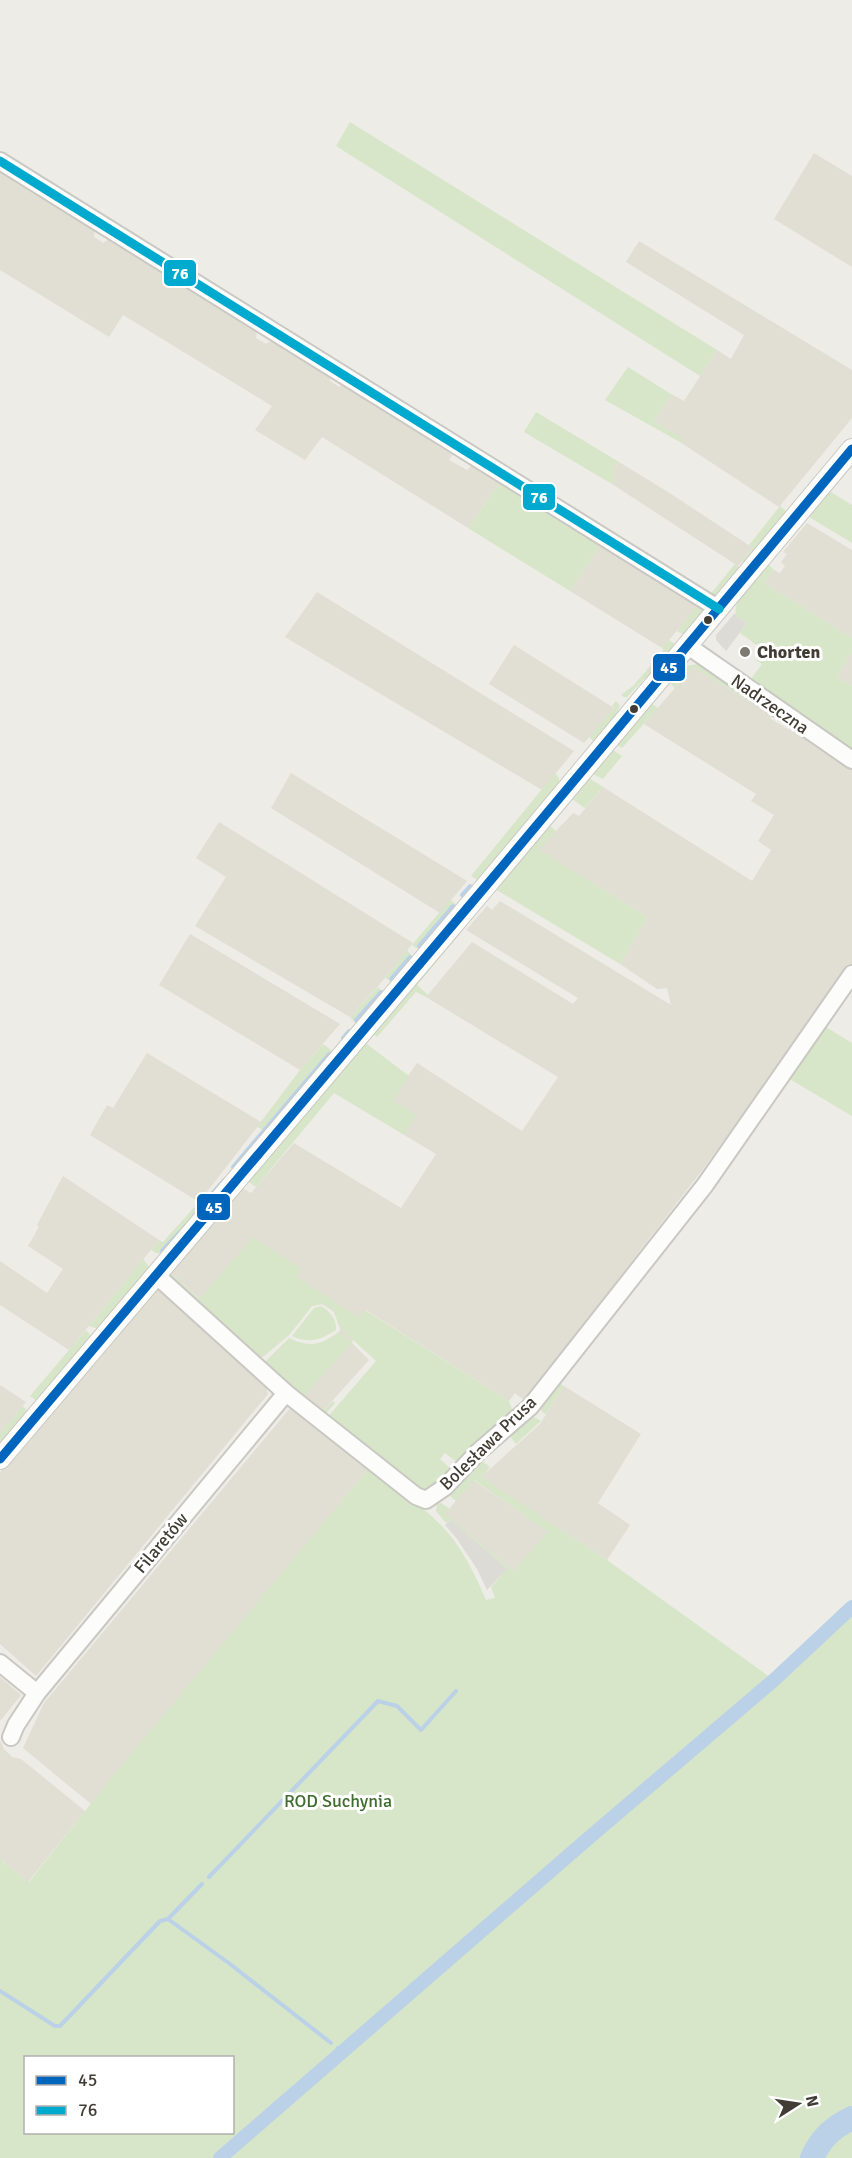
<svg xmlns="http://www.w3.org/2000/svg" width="852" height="2158" font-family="Signika,sans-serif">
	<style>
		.residential { fill: #e1ded4 }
		.green { fill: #d7e6c8; fill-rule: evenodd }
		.parking { fill: #dcdbd6 }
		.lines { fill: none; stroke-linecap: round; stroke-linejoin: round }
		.stream { stroke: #bad1e7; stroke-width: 4 }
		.canal { stroke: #bad1e7; stroke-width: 14 }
		.river { stroke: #bad1e7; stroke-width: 24 }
		.minor-casing { stroke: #c9c8c2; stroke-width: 20 }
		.tertiary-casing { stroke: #c9c8c2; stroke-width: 22 }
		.minor { stroke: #fcfcfb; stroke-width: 16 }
		.tertiary { stroke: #fcfcfb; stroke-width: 20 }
		.bus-1-casing { stroke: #fff; stroke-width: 14 }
		.bus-2-casing { stroke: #fff; stroke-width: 14 }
		.bus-1 { stroke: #0065bd; stroke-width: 9 }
		.bus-2 { stroke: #00a9ce; stroke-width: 9 }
		.bus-dot { fill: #413d34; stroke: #fff; stroke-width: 2 }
		.poi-dot { fill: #7d7a72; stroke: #fff; stroke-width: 2 }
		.labels { text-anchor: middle; stroke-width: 6; stroke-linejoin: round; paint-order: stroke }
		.poi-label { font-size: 18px; font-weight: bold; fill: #413d34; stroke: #fff; text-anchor: start }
		.street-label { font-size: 18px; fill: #413d34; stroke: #fff }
		.park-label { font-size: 18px; fill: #3f6d2d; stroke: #fff }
		.line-badge { stroke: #fff; stroke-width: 2 }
		.badge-label { font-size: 16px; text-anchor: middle; font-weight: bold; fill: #fff }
	</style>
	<rect width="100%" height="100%" fill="#edece6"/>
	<g class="residential">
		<path d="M 814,153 L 852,176 L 852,267 L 774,219 Z"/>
		<path d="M 0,172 L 95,230 L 94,237 L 99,240 L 103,243 L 109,239 L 257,330 L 256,338 L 266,344 L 272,340 L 330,376 L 330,381 L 335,384 L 339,387 L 344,384 L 354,390 L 452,455 L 449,460 L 467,470 L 473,464 L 501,481 L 468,528 L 322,437 L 305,460 L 255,430 L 272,406 L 123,315 L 109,337 L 0,270 Z"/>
		<path d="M 639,241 L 852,370 L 852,418 L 779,507 L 680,442 L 682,439 L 654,421 L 671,394 L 684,401 L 717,350 L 731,359 L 744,335 L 626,262 Z"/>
		<path d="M 619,462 L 668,492 L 753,548 L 738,566 L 612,484 L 617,476 L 612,473 Z"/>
		<path d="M 807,523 L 852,550 L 852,638 L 764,583 L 774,570 L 780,573 L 785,566 L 781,562 L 787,554 L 783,552 Z"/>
		<path d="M 601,544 L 700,604 L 662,648 L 570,591 Z"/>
		<path d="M 317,592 L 574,751 L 542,790 L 285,637 Z"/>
		<path d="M 514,645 L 614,708 L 584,743 L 489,684 Z"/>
		<path d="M 852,652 L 852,686 L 837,677 Z"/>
		<path d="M 693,667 L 770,714 L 771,719 L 852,767 L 852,964 L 703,1169 L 622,1274 L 527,1403 L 515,1393 L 509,1401 L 366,1310 L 360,1318 L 352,1343 L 369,1360 L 323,1411 L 305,1395 L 289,1338 L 301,1344 L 314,1345 L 327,1340 L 339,1332 L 340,1328 L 334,1312 L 322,1304 L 312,1306 L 289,1335 L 263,1357 L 170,1272 L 242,1188 L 251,1193 L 294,1143 L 401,1208 L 436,1154 L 326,1088 L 364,1042 L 408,1076 L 417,1063 L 522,1131 L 558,1077 L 426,997 L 472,942 L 573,1004 L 578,998 L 466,930 L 487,906 L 492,910 L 500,901 L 671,1005 L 667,988 L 657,989 L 620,964 L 648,917 L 538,850 L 573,813 L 579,816 L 603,787 L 752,881 L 771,850 L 758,841 L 774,815 L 751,801 L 756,794 L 644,724 Z"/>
		<path d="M 291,773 L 467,881 L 440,913 L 271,808 Z"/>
		<path d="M 219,822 L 413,943 L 379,985 L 350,1017 L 195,926 L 226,877 L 196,858 Z"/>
		<path d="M 190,934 L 340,1024 L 300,1070 L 159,985 Z"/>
		<path d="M 147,1053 L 261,1122 L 199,1202 L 90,1135 L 107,1105 L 113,1108 Z"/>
		<path d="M 63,1176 L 159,1240 L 69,1350 L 0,1305 L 0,1261 L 47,1293 L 63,1269 L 28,1246 L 39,1227 L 37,1225 Z"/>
		<path d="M 158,1287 L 265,1385 L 268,1394 L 36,1676 L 0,1644 L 0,1472 Z"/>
		<path d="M 0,1385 L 26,1402 L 0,1433 Z"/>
		<path d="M 564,1386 L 641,1434 L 598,1503 L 630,1525 L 607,1560 L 481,1477 L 540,1424 Z"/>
		<path d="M 291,1407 L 369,1468 L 91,1804 L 23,1748 L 44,1703 Z"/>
		<path d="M 473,1480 L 549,1532 L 513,1571 L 445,1514 Z"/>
		<path d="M 0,1677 L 21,1695 L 0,1721 Z"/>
		<path d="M 0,1740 L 4,1749 L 12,1757 L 21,1759 L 85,1811 L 28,1882 L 2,1860 L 0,1862 Z"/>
	</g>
	<g class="green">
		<path d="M 350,122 L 717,350 L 700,376 L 336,146 Z"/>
		<path d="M 628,367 L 671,394 L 654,421 L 683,439 L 680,442 L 605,400 Z"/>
		<path d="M 536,412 L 619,462 L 612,473 L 617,476 L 612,484 L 524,432 Z"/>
		<path d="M 501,481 L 601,544 L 570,591 L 468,528 Z"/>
		<path d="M 829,491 L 852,505 L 852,543 L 809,517 Z"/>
		<path d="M 780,506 L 787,512 L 787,515 L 746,564 L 742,561 L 753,548 L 749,545 Z"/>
		<path d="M 735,564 L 742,569 L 716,597 L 709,596 Z"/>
		<path d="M 769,565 L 774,570 L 764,583 L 852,638 L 852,652 L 837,677 L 852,686 L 852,756 L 745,680 L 747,676 L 751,679 L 762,664 L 756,660 L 763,650 L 740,633 L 747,623 L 737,617 C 729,601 758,577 769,565 Z"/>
		<path d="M 699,604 L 704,607 L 705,612 L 686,636 L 677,631 Z"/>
		<path d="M 669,640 L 678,646 L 648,678 L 645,678 L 627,697 L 624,697 L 621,695 L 633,686 L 664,650 L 662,648 Z"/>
		<path d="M 697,664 L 705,666 L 770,708 L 770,714 L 693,667 L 675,688 L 670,683 L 682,667 Z"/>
		<path d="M 616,701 L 620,706 L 607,731 L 595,742 L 589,737 L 614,708 L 612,706 Z"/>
		<path d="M 652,704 L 658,708 L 622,748 L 617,745 Z"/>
		<path d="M 613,750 L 622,756 L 603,779 L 593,774 Z"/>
		<path d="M 555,773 L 559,778 L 559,786 L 479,881 L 471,876 Z"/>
		<path d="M 589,778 L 603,787 L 585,808 L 572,799 Z"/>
		<path d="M 549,825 L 556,831 L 539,850 L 648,917 L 620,964 L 495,889 Z"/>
		<path d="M 450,900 L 457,905 L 420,950 L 412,945 Z"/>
		<path d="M 457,934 L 460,934 L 417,985 L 428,995 L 426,997 L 416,992 L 377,1037 L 373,1034 Z"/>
		<path d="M 407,950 L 413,957 L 393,982 L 385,978 Z"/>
		<path d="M 378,987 L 383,993 L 357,1025 L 350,1017 Z"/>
		<path d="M 824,1026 L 852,1043 L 852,1116 L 788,1078 Z"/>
		<path d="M 364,1042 L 409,1076 L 393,1100 L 416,1115 L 405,1135 L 334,1093 L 256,1187 L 247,1181 Z"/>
		<path d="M 323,1044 L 331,1050 L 332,1056 L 266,1131 L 257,1127 L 300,1070 Z"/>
		<path d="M 199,1202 L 203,1206 L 163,1254 L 156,1253 L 151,1250 L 159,1240 L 163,1242 Z"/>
		<path d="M 253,1237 L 301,1268 L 297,1277 L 360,1318 L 365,1310 L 509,1401 L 512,1409 L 510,1417 L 457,1462 L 445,1453 L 440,1459 L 450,1468 L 452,1473 L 423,1493 L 326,1419 L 376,1361 L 340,1328 L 334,1312 L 328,1307 L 322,1304 L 312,1306 L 289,1335 L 259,1359 L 170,1275 L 170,1272 L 199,1299 Z"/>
		<path d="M 143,1259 L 150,1268 L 99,1329 L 89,1326 Z"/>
		<path d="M 321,1306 C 330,1311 337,1320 336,1330 C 320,1340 310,1344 292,1336 L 314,1308 Z"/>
		<path d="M 86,1330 L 92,1337 L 37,1401 L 30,1396 Z"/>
		<path d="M 339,1332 L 352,1343 L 305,1395 L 323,1411 L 333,1401 L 335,1403 L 324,1416 L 264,1363 L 289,1338 C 309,1348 321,1345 339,1332 Z"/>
		<path d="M 557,1382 L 564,1386 L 546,1414 L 542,1412 L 540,1406 Z"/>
		<path d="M 22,1406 L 28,1411 L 0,1447 L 0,1433 Z"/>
		<path d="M 530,1415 L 541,1421 L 516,1444 L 509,1435 Z"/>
		<path d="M 481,1460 L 490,1467 L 482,1477 L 607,1560 L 774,1680 L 852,1607 L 852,2115 C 832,2126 818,2136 810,2158 L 226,2158 L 698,1745 L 696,1743 L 217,2158 L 0,2158 L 0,1859 L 29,1882 L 115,1773 L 369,1468 C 398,1489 430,1510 453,1539 C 467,1558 477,1579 486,1600 L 495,1598 L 491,1587 L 507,1569 L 451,1520 L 446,1523 L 436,1511 L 437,1504 L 441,1503 L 450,1509 L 446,1514 L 513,1571 L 548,1532 L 474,1480 L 456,1501 L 445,1492 ZM 26,2058 L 232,2058 L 232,2132 L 26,2132 Z"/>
		<path d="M 852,2122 L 852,2158 L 822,2158 C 824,2141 839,2131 852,2122 Z"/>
	</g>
	<g class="parking">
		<path d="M 735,613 L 737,617 L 747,623 L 726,651 L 716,640 L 716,635 Z"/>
		<path d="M 451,1520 L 507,1569 L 487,1590 L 477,1569 L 457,1539 L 445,1525 Z"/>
	</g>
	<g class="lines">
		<g class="stream">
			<path d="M 462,895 L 470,886"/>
			<path d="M 419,946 L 453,906"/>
			<path d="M 391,979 L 410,957"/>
			<path d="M 356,1020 L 381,992"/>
			<path d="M 343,1038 L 349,1031"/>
			<path d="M 233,1167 L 329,1054"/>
			<path d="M 209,1197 L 224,1180"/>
			<path d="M 162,1251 L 180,1232"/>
			<path d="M 209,1877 L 378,1701 L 397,1706 L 421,1730 L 456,1691"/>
			<path d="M 168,1919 L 202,1884"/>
			<path d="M 0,1991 L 55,2026 L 60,2026 L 160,1921 L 168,1919 L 230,1964 L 331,2043"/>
			<path d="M 338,2048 L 343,2052"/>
		</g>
		<path class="canal" d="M 220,2158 L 591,1836 L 774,1680 L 852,1607"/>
		<path class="river" d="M 812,2158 C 821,2138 833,2127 852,2118"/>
		<defs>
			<g id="minor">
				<path d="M 0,161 L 719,609"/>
				<path d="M 688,646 L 852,760"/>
				<path d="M 156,1275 L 286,1393 L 416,1496 L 426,1500 L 445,1487 L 478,1452 L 530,1407 L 705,1185 L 852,974"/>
				<path d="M 0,1663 L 37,1693"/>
				<path d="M 11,1737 L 16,1725 L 37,1693 L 286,1393"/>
			</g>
			<path id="tertiary" d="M 0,1459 L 485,887 L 852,449"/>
		</defs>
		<use href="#minor" class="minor-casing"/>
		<use href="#tertiary" class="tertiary-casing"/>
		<use href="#minor" class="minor"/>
		<use href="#tertiary" class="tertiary"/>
		<defs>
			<path id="bus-1" d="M 0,1459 L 485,887 L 852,449"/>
			<path id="bus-2" d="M 0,161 L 719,609"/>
		</defs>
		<use href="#bus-1" class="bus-1-casing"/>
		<use href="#bus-2" class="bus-2-casing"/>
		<use href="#bus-1" class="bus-1"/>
		<use href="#bus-2" class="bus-2"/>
	</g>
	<g class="bus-dot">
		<circle cx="708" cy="620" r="5"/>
		<circle cx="634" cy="709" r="5"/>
	</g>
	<circle class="poi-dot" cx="745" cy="652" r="6"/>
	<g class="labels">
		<g class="poi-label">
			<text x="757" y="658">Chorten</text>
		</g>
		<g class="street-label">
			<text transform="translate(770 704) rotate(35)" y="6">Nadrzeczna</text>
			<text transform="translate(488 1443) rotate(-44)" y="6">Bolesława Prusa</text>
			<text transform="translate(161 1543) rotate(-50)" y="6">Filaretów</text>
		</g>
		<g class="park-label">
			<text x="338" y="1807">ROD Suchynia</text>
		</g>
	</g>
	<g class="line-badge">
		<rect x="163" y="259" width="34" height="28" rx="6" fill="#00a9ce"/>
		<rect x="522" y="483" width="34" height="28" rx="6" fill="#00a9ce"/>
		<rect x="652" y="653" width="34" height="29" rx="6" fill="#0065bd"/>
		<rect x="196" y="1193" width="35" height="28" rx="6" fill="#0065bd"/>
	</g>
	<g class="badge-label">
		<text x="180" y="279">76</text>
		<text x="539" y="503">76</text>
		<text x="669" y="673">45</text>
		<text x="214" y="1213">45</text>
	</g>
	<rect x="24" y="2056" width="210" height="78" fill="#ffffff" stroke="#b3b1ae" stroke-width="1.5"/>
	<rect x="36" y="2076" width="30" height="9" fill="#0065bd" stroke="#b3b1ae" stroke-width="1.5"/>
	<text x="78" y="2086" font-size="18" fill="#413d34">45</text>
	<rect x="36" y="2106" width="30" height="9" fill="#00a9ce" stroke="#b3b1ae" stroke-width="1.5"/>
	<text x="78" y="2116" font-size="18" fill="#413d34">76</text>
	<g transform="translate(798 2104) rotate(78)" stroke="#ffffff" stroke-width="4.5" paint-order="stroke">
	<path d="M0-4.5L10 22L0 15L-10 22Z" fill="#413d34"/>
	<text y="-9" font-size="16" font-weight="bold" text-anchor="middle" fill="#413d34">N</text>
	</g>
</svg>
